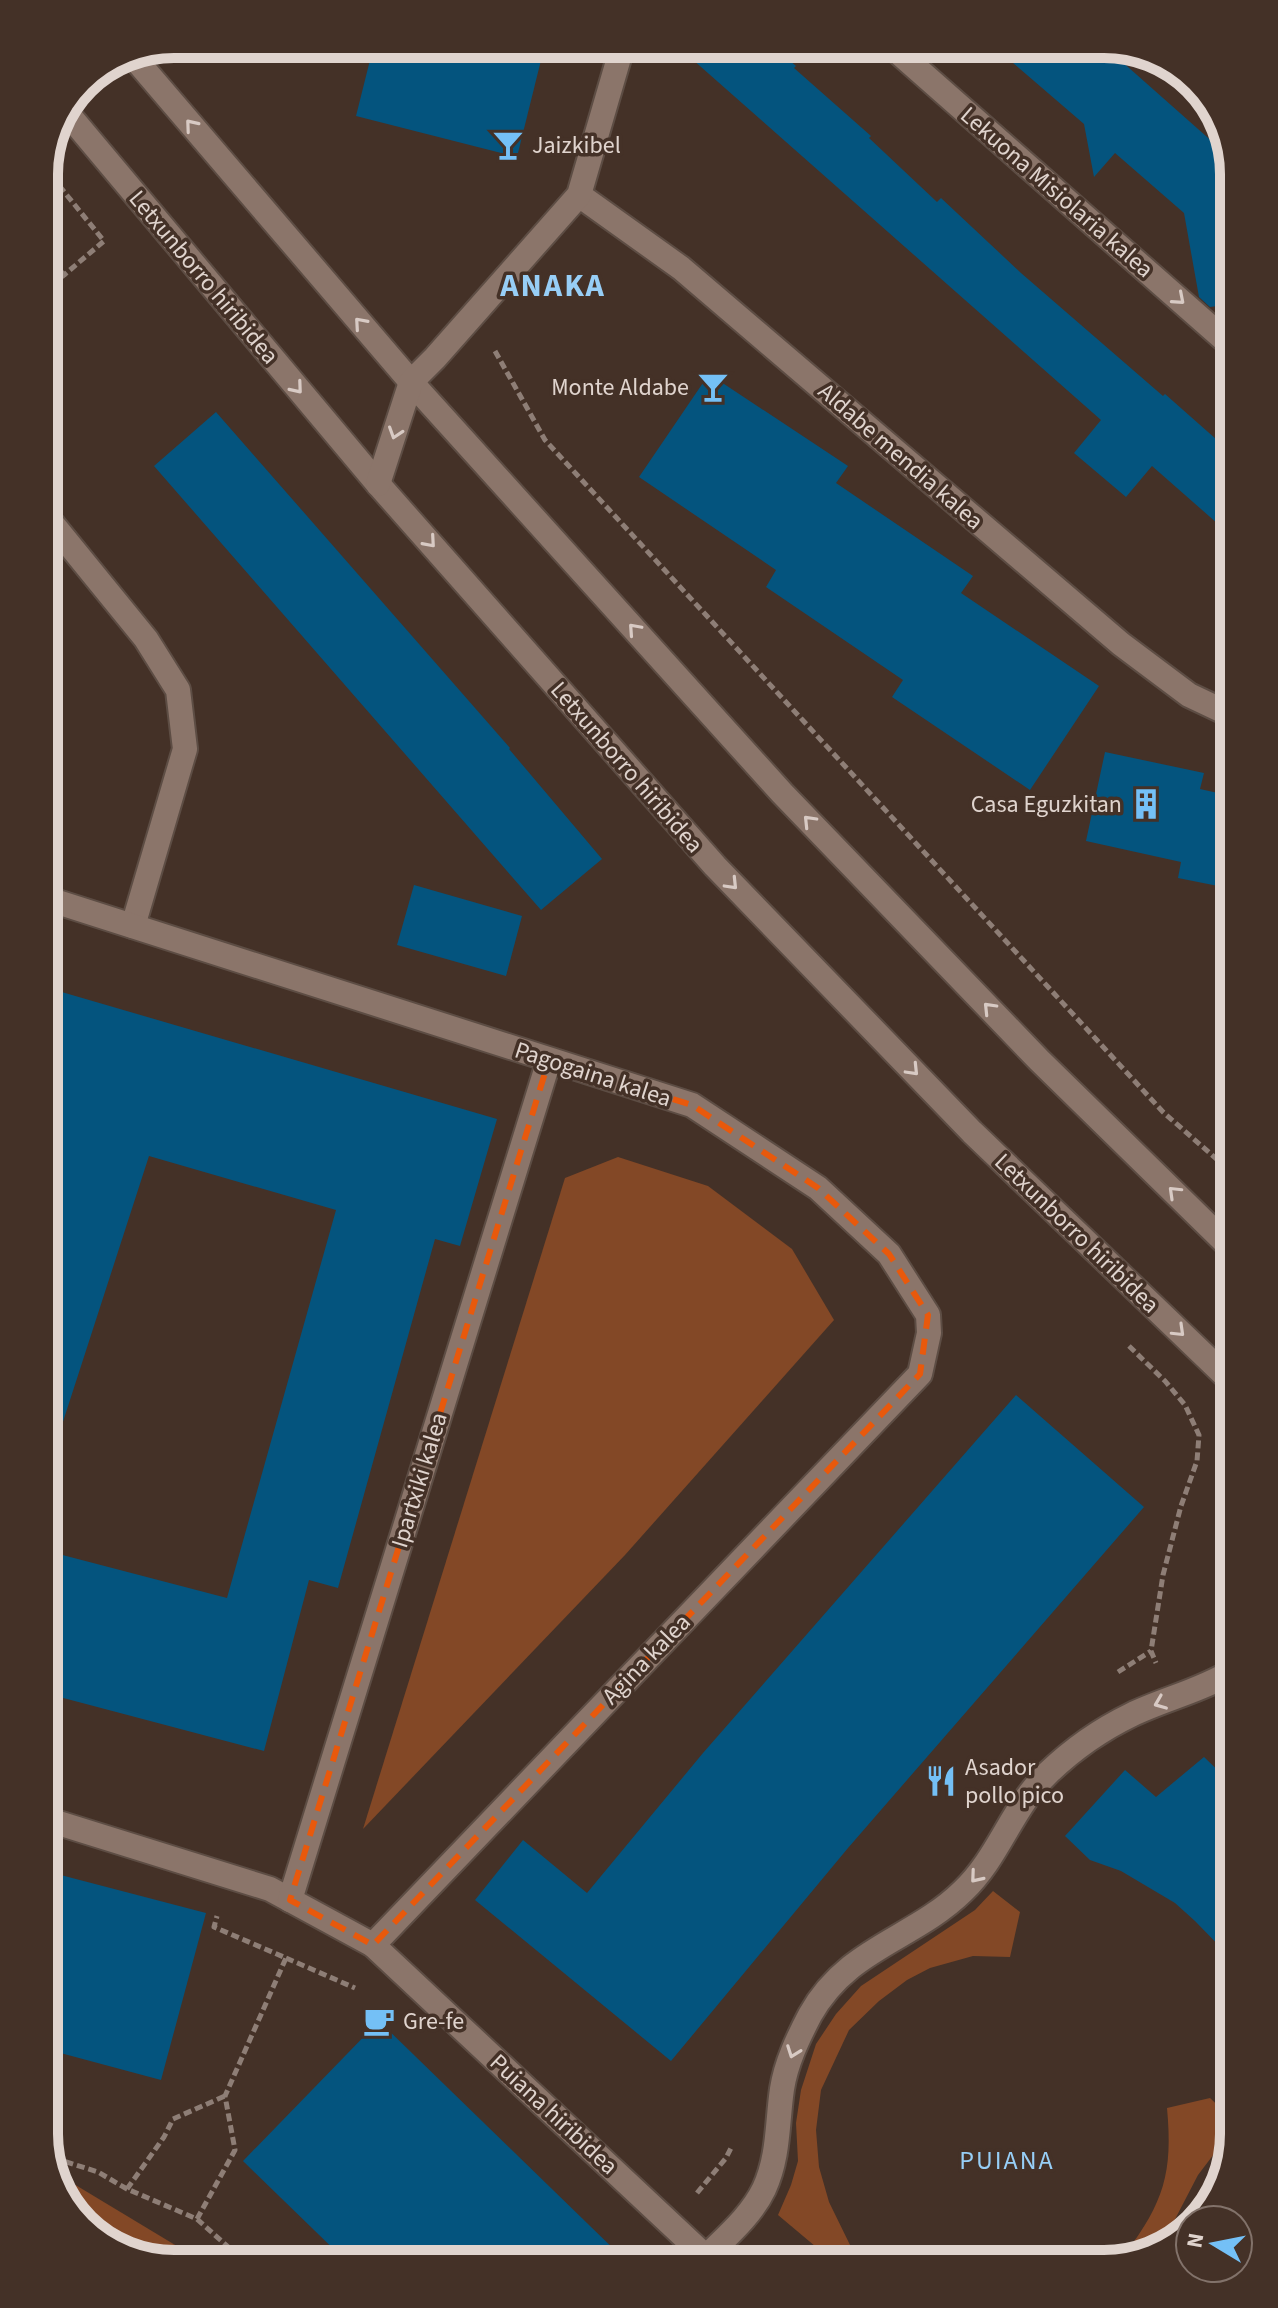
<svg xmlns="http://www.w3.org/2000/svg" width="1278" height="2308" font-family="'Source Sans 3',sans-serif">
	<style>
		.green { fill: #834826 }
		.building { fill: #04547e }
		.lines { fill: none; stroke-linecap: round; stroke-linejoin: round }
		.street-casing { stroke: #5d4d44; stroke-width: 28 }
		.secondary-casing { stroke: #5d4d44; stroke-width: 28 }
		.path { stroke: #8e7e76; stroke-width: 5; stroke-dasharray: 8 4; stroke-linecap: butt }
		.street { stroke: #8b756a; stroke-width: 24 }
		.secondary { stroke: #8b756a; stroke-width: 24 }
		.oneway { stroke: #d8cac4 }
		.marked { fill: none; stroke: #e8590c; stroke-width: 6; stroke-dasharray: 16 10; stroke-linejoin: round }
		.labels { text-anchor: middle; stroke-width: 7; stroke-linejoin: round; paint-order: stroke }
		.poi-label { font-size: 24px; fill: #e0d4ce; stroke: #443127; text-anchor: start }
		.street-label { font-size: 24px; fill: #e0d4ce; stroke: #443127 }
		.neighbourhood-label { font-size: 26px; letter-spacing: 2px; fill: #97cef6; stroke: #443127 }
		.district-label { font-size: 32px; font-weight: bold; letter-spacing: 2px; fill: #97cef6; stroke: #443127 }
		.rim { fill: none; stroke: #e0d4ce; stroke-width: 10 }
	</style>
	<rect width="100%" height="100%" fill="#443127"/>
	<g class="green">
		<path d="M 618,1157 L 708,1186 L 792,1249 L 834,1320 L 625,1555 L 363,1829 L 565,1178 Z"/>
		<path d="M 993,1891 L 1020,1912 L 1010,1957 L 973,1956 L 930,1968 L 907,1980 L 879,2001 L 849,2030 L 821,2090 L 816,2130 L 819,2167 L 829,2202 L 851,2247 L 828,2257 L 778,2215 L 791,2185 L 798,2161 L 796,2123 L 801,2090 L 816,2044 L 836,2014 L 861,1986 L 975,1910 Z"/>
		<path d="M 1210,2098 L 1234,2121 L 1234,2135 L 1220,2146 L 1198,2175 L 1159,2250 L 1154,2254 L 1125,2254 C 1164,2202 1173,2173 1167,2108 Z"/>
		<path d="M 54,2172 L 205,2263 L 166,2264 L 101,2242 L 54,2184 Z"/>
	</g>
	<g class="building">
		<path d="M 374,44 L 545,44 L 517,157 L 356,116 Z"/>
		<path d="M 675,44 L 770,44 L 796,66 L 794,68 L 871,136 L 869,138 L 937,202 L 941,198 L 1021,273 L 1163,396 L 1165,394 L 1225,447 L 1226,531 L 1152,466 L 1126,497 L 1074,453 L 1101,420 Z"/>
		<path d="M 991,44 L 1102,44 L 1224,152 L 1225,305 L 1210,307 L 1199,297 L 1184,213 L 1115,153 L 1094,177 L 1084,124 Z"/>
		<path d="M 709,374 L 848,466 L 836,483 L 973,576 L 961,593 L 1099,686 L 1030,790 L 892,697 L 903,680 L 766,587 L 776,570 L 639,477 Z"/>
		<path d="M 216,412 L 510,748 L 509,749 L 602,859 L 541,910 L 154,466 Z"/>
		<path d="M 1105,752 L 1204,773 L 1200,789 L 1227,795 L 1228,888 L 1178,878 L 1181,862 L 1086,841 Z"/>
		<path d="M 414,885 L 522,916 L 506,976 L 397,945 Z"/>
		<path d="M 48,988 L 497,1119 L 460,1246 L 435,1239 L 338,1588 L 309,1580 L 264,1751 L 52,1695 L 51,1552 L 227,1598 L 336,1210 L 149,1156 L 59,1434 L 50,1433 Z"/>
		<path d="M 1016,1395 L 1144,1507 L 848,1848 L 671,2061 L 475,1900 L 523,1840 L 587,1893 L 703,1753 Z"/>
		<path d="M 1204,1757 L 1232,1784 L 1233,1960 L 1195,1921 L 1175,1903 L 1121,1871 L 1090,1860 L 1065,1836 L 1125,1770 L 1156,1797 Z"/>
		<path d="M 53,1873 L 206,1913 L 161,2080 L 53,2051 Z"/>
		<path d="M 379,2021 L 624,2259 L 347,2262 L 243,2161 Z"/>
	</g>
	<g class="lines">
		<defs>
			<g id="street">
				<path d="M 889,44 L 1225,340"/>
				<path d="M 579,195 L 681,268 L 1121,644 L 1189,695 L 1227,713"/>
				<path d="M 46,516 L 146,639 L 178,690 L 185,749 L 133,926"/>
				<path d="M 48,899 L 692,1105 L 818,1188 L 889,1254 L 928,1315 L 929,1333 L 920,1374 L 373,1945"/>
				<path d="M 52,1821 L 270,1889 L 373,1945 L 706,2257"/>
				<path d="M 290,1900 L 549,1060"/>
			</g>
			<g id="secondary">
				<path d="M 136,60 L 411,382 L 782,793 L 1039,1060 L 1229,1246"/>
				<path d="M 68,114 L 378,484 L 715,866 L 972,1132 L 1230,1380"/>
				<path d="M 378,484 L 411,382 L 435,358 L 579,195 L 623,44"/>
				<path d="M 1209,2209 L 1214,2200"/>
				<path d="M 705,2258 C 726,2237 751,2216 764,2189 C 779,2157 777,2123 782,2089 C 786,2063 798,2038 810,2015 C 848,1947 913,1940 963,1891 C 999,1857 1012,1807 1048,1773 C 1073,1749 1100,1730 1131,1715 C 1164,1699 1200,1691 1231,1672"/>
			</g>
		</defs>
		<use href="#street" class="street-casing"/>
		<use href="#secondary" class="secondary-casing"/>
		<g class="path">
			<path d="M 44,167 L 104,241 L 64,275"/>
			<path d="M 45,253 L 64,275 L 45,291"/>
			<path d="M 495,351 L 545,440 L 1163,1112 L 1229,1170"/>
			<path d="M 1129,1346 L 1165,1381 L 1185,1405 L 1199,1435 L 1197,1461 L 1181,1506 L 1163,1575 L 1151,1651 L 1156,1663"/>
			<path d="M 1118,1672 L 1151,1651"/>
			<path d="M 286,1958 L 355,1988"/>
			<path d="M 54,2158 L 98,2172 L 127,2189 L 197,2219 L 246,2263"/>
			<path d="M 127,2189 L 164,2137 L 173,2119 L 225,2096"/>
			<path d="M 697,2193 L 726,2158 L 732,2146"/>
			<path d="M 197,2219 L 235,2150 L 225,2096 L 286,1958 L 214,1927 L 217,1916"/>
		</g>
		<use href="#street" class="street"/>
		<use href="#secondary" class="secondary"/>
	</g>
	<defs><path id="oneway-chevron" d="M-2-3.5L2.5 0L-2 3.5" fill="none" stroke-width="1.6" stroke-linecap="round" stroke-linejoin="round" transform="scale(2)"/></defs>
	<g class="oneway">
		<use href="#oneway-chevron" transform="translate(191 125) rotate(-130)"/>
		<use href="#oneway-chevron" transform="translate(1179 299) rotate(41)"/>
		<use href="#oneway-chevron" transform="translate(360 323) rotate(-131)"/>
		<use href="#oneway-chevron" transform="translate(297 388) rotate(50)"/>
		<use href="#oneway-chevron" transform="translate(395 433) rotate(108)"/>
		<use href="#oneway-chevron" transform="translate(430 542) rotate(49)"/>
		<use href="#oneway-chevron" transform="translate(634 629) rotate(-132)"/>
		<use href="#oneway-chevron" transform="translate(809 821) rotate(-134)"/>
		<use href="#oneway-chevron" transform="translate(732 884) rotate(46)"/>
		<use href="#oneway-chevron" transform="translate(989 1008) rotate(-134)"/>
		<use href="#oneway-chevron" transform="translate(913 1070) rotate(46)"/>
		<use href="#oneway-chevron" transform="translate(1174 1192) rotate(-136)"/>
		<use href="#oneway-chevron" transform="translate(1179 1331) rotate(44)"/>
		<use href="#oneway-chevron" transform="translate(1160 1703) rotate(158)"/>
		<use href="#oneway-chevron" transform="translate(976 1877) rotate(130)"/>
		<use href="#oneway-chevron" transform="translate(793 2052) rotate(110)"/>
	</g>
	<path class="marked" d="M 549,1060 L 692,1105 L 818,1188 L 889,1254 L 928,1315 L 920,1374 L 373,1945 L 290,1900 Z"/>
	<defs>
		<symbol id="bar-bare" viewBox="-9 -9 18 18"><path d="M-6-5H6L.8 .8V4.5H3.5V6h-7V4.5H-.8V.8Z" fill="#74c0f6" stroke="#443127" stroke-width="2.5" paint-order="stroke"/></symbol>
		<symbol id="building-bare" viewBox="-9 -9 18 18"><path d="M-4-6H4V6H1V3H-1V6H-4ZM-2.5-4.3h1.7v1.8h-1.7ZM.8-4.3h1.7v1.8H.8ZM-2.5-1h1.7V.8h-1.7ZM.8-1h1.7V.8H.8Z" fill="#74c0f6" stroke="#443127" stroke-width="2.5" paint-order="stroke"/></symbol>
		<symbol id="restaurant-bare" viewBox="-9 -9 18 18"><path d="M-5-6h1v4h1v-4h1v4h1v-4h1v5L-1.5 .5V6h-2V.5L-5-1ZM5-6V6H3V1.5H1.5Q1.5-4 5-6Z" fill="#74c0f6" stroke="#443127" stroke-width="2.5" paint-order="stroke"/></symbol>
		<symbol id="cafe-bare" viewBox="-9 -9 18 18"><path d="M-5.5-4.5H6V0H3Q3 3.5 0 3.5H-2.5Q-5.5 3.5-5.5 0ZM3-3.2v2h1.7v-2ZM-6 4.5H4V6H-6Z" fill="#74c0f6" stroke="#443127" stroke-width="2.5" paint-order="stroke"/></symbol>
	</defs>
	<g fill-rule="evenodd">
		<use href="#bar-bare" x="486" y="123" width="44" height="44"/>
		<use href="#bar-bare" x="691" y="365" width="44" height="44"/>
		<use href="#building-bare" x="1124" y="782" width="44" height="44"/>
		<use href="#restaurant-bare" x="919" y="1759" width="44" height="44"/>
		<use href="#cafe-bare" x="357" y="1999" width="44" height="44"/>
	</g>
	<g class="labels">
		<g class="poi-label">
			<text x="532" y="153">Jaizkibel</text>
			<text x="689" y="395" text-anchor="end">Monte Aldabe</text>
			<text x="1122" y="812" text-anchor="end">Casa Eguzkitan</text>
			<text x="965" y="1775">Asador<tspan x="965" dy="28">pollo pico</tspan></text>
			<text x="403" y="2029">Gre-fe</text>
		</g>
		<g class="street-label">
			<text transform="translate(1057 192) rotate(41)" y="8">Lekuona Misiolaria kalea</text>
			<text transform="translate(204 277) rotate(50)" y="8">Letxunborro hiribidea</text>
			<text transform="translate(901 456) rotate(41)" y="8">Aldabe mendia kalea</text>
			<text transform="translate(627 767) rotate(49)" y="8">Letxunborro hiribidea</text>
			<text transform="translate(593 1074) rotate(18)" y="8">Pagogaina kalea</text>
			<text transform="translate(1077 1233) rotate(44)" y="8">Letxunborro hiribidea</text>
			<text transform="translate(419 1480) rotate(-73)" y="8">Ipartxiki kalea</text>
			<text transform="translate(646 1659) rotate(-46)" y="8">Agina kalea</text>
			<text transform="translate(554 2114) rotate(43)" y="8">Puiana hiribidea</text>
		</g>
		<g class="neighbourhood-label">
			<text x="1007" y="2169">PUIANA</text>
		</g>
		<g class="district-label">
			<text x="553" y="296">ANAKA</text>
		</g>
	</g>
	<path d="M0 0H1278V2308H0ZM174 58H1104A116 116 0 0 1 1220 174V2134A116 116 0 0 1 1104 2250H174A116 116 0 0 1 58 2134V174A116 116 0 0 1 174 58Z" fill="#443127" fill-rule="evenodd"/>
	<path class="rim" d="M174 58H1104A116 116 0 0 1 1220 174V2134A116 116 0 0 1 1104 2250H174A116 116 0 0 1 58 2134V174A116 116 0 0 1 174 58Z"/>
	<g transform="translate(1214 2244) rotate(280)"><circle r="38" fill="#443127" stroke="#82726a" stroke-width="2"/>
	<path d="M0-6L14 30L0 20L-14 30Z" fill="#74c0f6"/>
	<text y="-12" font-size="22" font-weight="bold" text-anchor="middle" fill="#e0d4ce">N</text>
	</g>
</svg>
